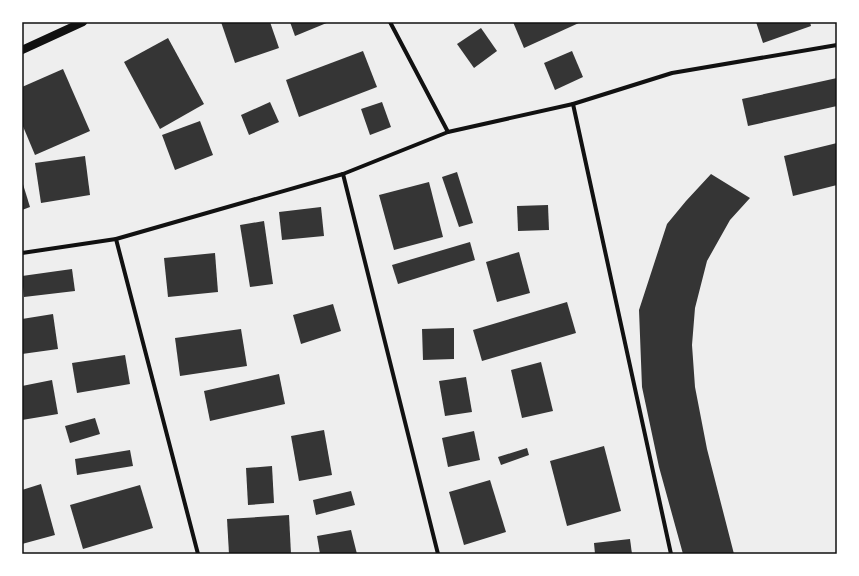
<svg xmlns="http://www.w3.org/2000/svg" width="859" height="576" font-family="Commissioner,sans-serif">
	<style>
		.green { fill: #eee }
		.building { fill: #353535 }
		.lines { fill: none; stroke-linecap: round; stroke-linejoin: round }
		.minor { stroke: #111; stroke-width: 4 }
		.secondary { stroke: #111; stroke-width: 8 }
		.neatline { fill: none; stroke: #111; stroke-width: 1.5 }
	</style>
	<rect width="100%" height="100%" fill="#fff"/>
	<rect class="green" x="22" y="22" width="815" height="532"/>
	<g class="building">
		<path d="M 221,22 L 270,22 L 279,48 L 235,63 Z"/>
		<path d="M 290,22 L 329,22 L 295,36 Z"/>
		<path d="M 513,22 L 581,22 L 524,48 Z"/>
		<path d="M 756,22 L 810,22 L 811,26 L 763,43 Z"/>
		<path d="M 481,28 L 497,51 L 474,68 L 457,44 Z"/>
		<path d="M 168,38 L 204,104 L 160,129 L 124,62 Z"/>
		<path d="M 363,51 L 377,87 L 299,117 L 286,80 Z"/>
		<path d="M 572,51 L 583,77 L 555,90 L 544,63 Z"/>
		<path d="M 63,69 L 90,131 L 35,155 L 22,124 L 22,87 Z"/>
		<path d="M 837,78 L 837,106 L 748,126 L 742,99 Z"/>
		<path d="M 270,102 L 279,122 L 249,135 L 241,115 Z"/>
		<path d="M 382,102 L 391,127 L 370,135 L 361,109 Z"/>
		<path d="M 200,121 L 213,155 L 175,170 L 162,135 Z"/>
		<path d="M 837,143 L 837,185 L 793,196 L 784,156 Z"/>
		<path d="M 85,156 L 90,195 L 41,203 L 35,163 Z"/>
		<path d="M 457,172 L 473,223 L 459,227 L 442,177 Z"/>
		<path d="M 711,174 L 750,198 L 730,220 L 707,261 L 695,308 L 692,345 L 695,387 L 707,449 L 734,554 L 683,554 L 659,467 L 642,387 L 639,310 L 667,224 L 686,201 Z"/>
		<path d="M 22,181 L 30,207 L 22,210 Z"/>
		<path d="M 429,182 L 443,237 L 394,250 L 379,195 Z"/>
		<path d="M 548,205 L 549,230 L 518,231 L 517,206 Z"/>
		<path d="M 321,207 L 324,236 L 282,240 L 279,212 Z"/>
		<path d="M 264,221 L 273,284 L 250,287 L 240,225 Z"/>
		<path d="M 470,242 L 475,260 L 398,284 L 392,265 Z"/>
		<path d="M 519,252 L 530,293 L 497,302 L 486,262 Z"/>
		<path d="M 215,253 L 218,292 L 168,297 L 164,258 Z"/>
		<path d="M 72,269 L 75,291 L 24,297 L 22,276 Z"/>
		<path d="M 567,302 L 576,333 L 482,361 L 473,330 Z"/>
		<path d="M 333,304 L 341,331 L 301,344 L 293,315 Z"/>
		<path d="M 53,314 L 58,349 L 22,354 L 22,319 Z"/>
		<path d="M 454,328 L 454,359 L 423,360 L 422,329 Z"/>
		<path d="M 241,329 L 247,366 L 180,376 L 175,338 Z"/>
		<path d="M 125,355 L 130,384 L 77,393 L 72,363 Z"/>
		<path d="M 541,362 L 553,411 L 522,418 L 511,370 Z"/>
		<path d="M 279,374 L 285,404 L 210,421 L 204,391 Z"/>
		<path d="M 466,377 L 472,412 L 445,416 L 439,381 Z"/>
		<path d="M 52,380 L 58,414 L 22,420 L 22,386 Z"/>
		<path d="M 95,418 L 100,434 L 70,443 L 65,426 Z"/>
		<path d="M 324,430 L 332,475 L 299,481 L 291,436 Z"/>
		<path d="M 474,431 L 480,460 L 448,467 L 442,438 Z"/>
		<path d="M 604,446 L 621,511 L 567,526 L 550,461 Z"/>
		<path d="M 527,448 L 529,455 L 501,465 L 498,457 Z"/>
		<path d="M 130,450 L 133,466 L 77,475 L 75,459 Z"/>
		<path d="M 272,466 L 274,503 L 248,505 L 246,468 Z"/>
		<path d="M 490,480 L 506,532 L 464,545 L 449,492 Z"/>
		<path d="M 41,484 L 55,535 L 22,544 L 22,490 Z"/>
		<path d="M 140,485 L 153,528 L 83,549 L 70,505 Z"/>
		<path d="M 351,491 L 355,505 L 316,515 L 313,500 Z"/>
		<path d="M 289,515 L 291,554 L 229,554 L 227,519 Z"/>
		<path d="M 351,530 L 357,554 L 320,554 L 317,536 Z"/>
		<path d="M 630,539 L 632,554 L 595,554 L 594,543 Z"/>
	</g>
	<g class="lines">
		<g class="minor">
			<path d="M 390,22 L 448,132"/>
			<path d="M 573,104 L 671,554"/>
			<path d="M 343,174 L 438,554"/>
			<path d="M 116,239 L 198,554"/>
			<path d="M 22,253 L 116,239 L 343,174 L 448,132 L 573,104 L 672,73 L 837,45"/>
		</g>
		<path class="secondary" d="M 22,50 L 83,22"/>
	</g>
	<rect width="859" height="576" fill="none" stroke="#ffffff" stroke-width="46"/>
	<rect x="23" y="23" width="813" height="530" class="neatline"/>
</svg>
